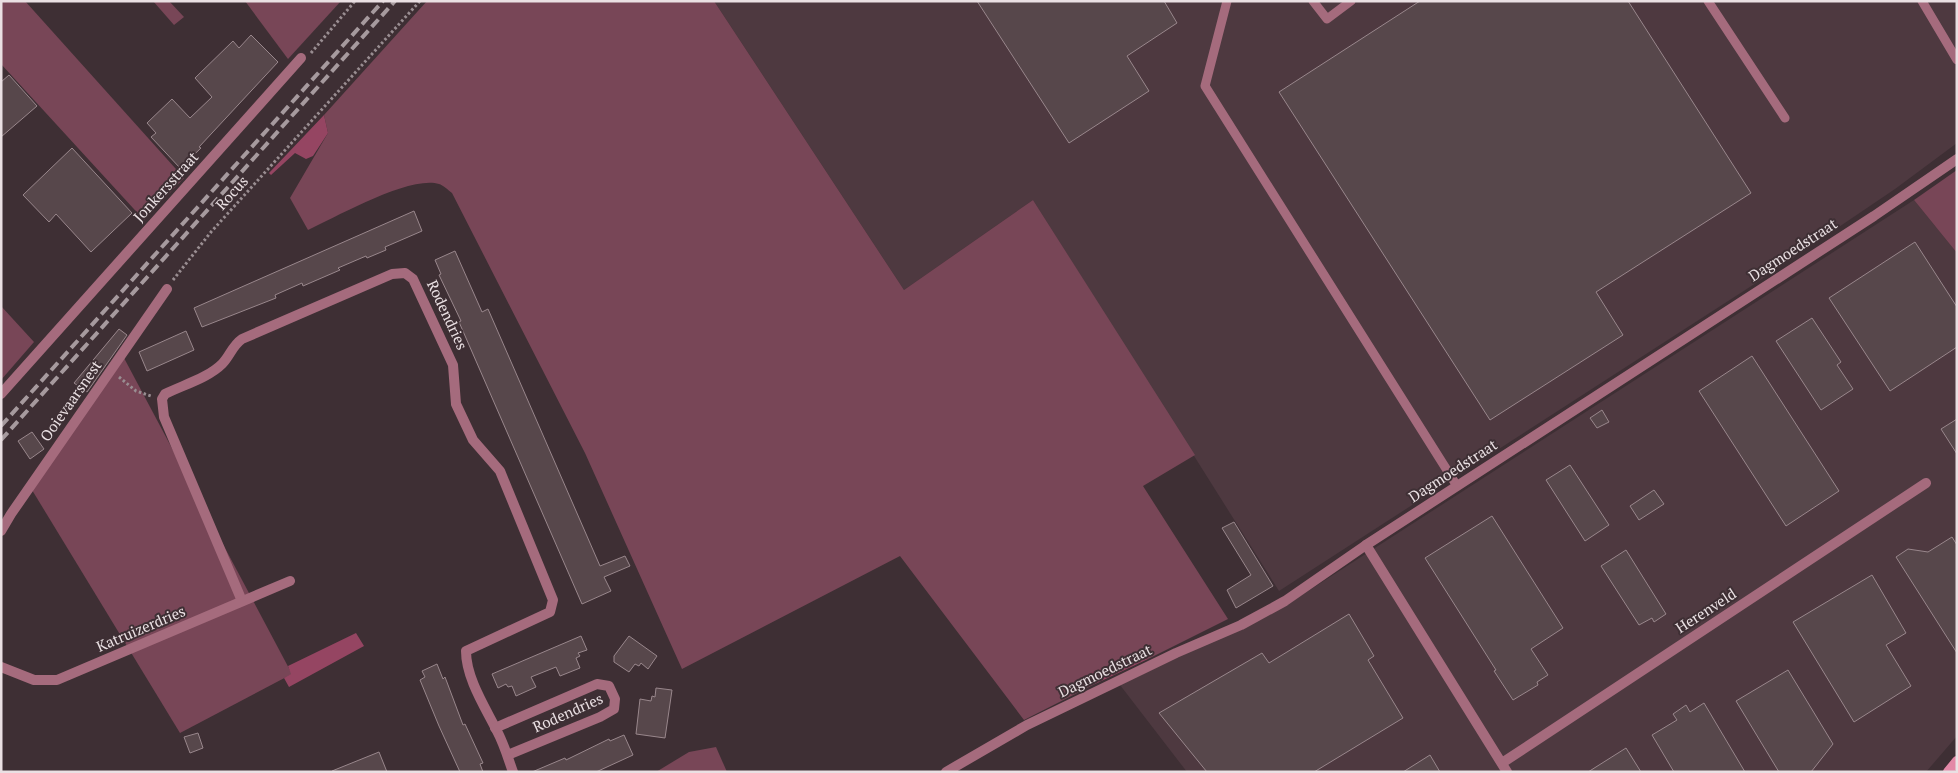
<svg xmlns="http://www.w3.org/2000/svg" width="1958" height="773" font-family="'PT Serif',serif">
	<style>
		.built { fill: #4e3940 }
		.green { fill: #784657 }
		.forest { fill: #954562 }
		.building { fill: #57474b; stroke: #99878c }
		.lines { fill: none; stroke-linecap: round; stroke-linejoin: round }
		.path { stroke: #998d91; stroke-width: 3; stroke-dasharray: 2.5 2.5; stroke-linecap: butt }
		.lane { stroke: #a56b7d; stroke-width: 9 }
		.street { stroke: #a56b7d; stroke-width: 10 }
		.secondary { stroke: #e388a7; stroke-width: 10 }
		.rail { stroke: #a69a9e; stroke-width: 4; stroke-dasharray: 10 5; stroke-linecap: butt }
		.labels { text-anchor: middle; stroke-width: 4; stroke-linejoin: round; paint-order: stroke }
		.street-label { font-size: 15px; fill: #eae0e3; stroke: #3e2f34 }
	</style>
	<rect width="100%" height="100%" fill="#3e2f34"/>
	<g class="built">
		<path d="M 714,1 L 1957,1 L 1957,143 L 1895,189 L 1756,283 L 1279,591 L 1033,200 L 904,290 Z"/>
		<path d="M 1914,200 L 1957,253 L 1957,736 L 1926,772 L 1187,772 L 1120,685 L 1285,606 Z"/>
	</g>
	<g class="green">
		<path d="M 1,1 L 25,1 L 184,178 L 144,220 L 1,64 Z"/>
		<path d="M 153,1 L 169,1 L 184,17 L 174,25 Z"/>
		<path d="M 245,1 L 341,1 L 288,59 Z"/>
		<path d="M 427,1 L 714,1 L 904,290 L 1033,200 L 1195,455 L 1143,486 L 1228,619 L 1148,659 L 1143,650 L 1091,673 L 1095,684 L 1024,720 L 900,556 L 682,669 L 585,453 L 452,193 C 448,190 443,185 439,184 C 410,175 336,217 308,230 L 290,198 L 328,133 L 324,115 Z"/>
		<path d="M 1957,170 L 1957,253 L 1914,200 Z"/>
		<path d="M 1,306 L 34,342 L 1,380 Z"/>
		<path d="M 124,358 L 292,674 L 180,733 L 32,490 Z"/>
		<path d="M 716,747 L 727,772 L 656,772 L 689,752 Z"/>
	</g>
	<g class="forest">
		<path d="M 324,115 L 328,133 L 313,156 L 306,159 L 295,153 L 271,175 L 269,173 Z"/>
		<path d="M 356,633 L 364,646 L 289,687 L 284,678 L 291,674 L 288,666 Z"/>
		<path d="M 1143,650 L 1148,659 L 1095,684 L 1091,673 Z"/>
	</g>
	<g class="building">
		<path d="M 977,1 L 1164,1 L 1177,23 L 1127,56 L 1149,91 L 1069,143 Z"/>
		<path d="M 1420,1 L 1628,1 L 1751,193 L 1596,292 L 1623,335 L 1490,420 L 1279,92 Z"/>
		<path d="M 251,35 L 278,62 L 199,147 L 201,148 L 180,168 L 151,137 L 156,133 L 147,123 L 172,99 L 190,118 L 212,97 L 195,78 L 233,41 L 239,48 Z"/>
		<path d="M 9,75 L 37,106 L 1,137 L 1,82 Z"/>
		<path d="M 72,148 L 132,213 L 91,252 L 56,214 L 49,222 L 23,195 Z"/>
		<path d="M 414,211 L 422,231 L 385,247 L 386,250 L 367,258 L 366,256 L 338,268 L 340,270 L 303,286 L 302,283 L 275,295 L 276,298 L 202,327 L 194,308 Z"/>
		<path d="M 1915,242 L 1957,307 L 1957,347 L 1890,391 L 1829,298 Z"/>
		<path d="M 455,251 L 482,312 L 488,309 L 600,566 L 625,556 L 630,566 L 604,577 L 611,591 L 582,604 L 459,322 L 461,321 L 439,275 L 441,274 L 435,260 Z"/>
		<path d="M 1812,318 L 1841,362 L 1837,365 L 1853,389 L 1821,410 L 1776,341 Z"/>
		<path d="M 119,329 L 127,335 L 87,392 L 74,383 Z"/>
		<path d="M 186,331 L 194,350 L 147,371 L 139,352 Z"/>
		<path d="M 1752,356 L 1839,491 L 1786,526 L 1699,391 Z"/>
		<path d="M 1602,410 L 1609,422 L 1597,428 L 1590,418 Z"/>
		<path d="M 1957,419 L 1957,454 L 1941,429 Z"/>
		<path d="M 32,432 L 44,449 L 30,459 L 18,441 Z"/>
		<path d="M 1570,465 L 1609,525 L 1585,541 L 1546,480 Z"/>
		<path d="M 1654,490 L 1664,504 L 1639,520 L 1630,506 Z"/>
		<path d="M 1492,516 L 1563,628 L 1531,649 L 1548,675 L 1537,682 L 1538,685 L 1513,700 L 1494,671 L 1496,670 L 1425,558 Z"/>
		<path d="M 1234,522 L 1273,586 L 1236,608 L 1227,590 L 1251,575 L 1222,528 Z"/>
		<path d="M 1952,537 L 1957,545 L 1957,653 L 1896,557 L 1908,549 L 1928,552 Z"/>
		<path d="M 1626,550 L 1666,614 L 1654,622 L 1652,618 L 1639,625 L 1601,566 Z"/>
		<path d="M 1872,575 L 1906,633 L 1886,645 L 1911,686 L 1854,722 L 1793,622 Z"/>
		<path d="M 1349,614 L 1374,656 L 1368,660 L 1403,718 L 1314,772 L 1207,772 L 1159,713 L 1262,653 L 1269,663 Z"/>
		<path d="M 581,636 L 587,650 L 578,653 L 580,656 L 576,658 L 580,668 L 560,676 L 556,667 L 531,677 L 536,687 L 516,696 L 512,686 L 508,687 L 506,684 L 498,688 L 492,674 Z"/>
		<path d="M 629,636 L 657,656 L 648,669 L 641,663 L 639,666 L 635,664 L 629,672 L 614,662 L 614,656 Z"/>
		<path d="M 437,664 L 443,679 L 445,677 L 463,725 L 465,724 L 483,763 L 480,764 L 483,772 L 460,772 L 439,726 L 420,680 L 425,677 L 422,671 Z"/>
		<path d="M 1788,670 L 1833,744 L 1811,772 L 1779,772 L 1736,701 Z"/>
		<path d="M 656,688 L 672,690 L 665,738 L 636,734 L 640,699 L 651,701 L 652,696 L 655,697 Z"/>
		<path d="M 1704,703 L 1745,772 L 1674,772 L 1652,735 L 1677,720 L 1673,714 L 1686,705 L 1690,712 Z"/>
		<path d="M 198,733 L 203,748 L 190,753 L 184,737 Z"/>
		<path d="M 624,735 L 633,755 L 596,772 L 532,772 L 565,758 L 566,760 L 609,739 L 610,741 Z"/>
		<path d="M 1626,748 L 1641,772 L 1588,772 Z"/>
		<path d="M 379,752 L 387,772 L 332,772 L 332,771 Z"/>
		<path d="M 1430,755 L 1440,772 L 1403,772 Z"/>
	</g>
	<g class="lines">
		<g class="path">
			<path d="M 311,53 L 355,1"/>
			<path d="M 173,280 L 211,232 L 420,1"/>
			<path d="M 119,377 L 136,391 L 151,396"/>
		</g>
		<g class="lane">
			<path d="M 1227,1 L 1205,86 L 1457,486"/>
			<path d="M 1313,1 L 1327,19 L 1351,1"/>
			<path d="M 1708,1 L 1785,118"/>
			<path d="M 1922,1 L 1957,60"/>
		</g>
		<g class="street">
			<path d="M 1,394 L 301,58"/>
			<path d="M 1,531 L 11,514 L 167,289"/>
			<path d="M 1366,545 L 1507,772"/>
			<path d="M 242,601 L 164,417 L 162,399 L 165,394 C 183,385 208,378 222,364 C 230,356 232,346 242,339 L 392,274 L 405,273 L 413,279 L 453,365 L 456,404 L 473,440 L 500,471 L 553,600 L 550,612 L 466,651 C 466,678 485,707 497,731 C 504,744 508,758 513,772"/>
			<path d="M 1,667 L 34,680 L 57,680 L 290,581"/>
			<path d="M 495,728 L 597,684 L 609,686 L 615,699 L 614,709 L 600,717 L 508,755"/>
			<path d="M 1502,763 L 1926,483"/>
			<path d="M 946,772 L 1027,725 L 1176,653 L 1241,625 L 1285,601 L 1366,545 L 1874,216 L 1957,159"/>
		</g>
		<path class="secondary" d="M 1948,772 L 1957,761"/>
		<g class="rail">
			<path d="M 1,426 L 383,1"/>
			<path d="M 1,440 L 395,1"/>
		</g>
	</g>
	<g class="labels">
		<g class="street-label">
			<text transform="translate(166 187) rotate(-48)" y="5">Jonkersstraat</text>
			<text transform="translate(232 193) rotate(-48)" y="5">Rocus</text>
			<text transform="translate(1793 250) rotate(-33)" y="5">Dagmoedstraat</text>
			<text transform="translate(447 315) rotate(65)" y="5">Rodendries</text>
			<text transform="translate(71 401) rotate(-55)" y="5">Ooievaarsnest</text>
			<text transform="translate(1453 471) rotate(-33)" y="5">Dagmoedstraat</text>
			<text transform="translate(1706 611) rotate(-33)" y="5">Herenveld</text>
			<text transform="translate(141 629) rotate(-23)" y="5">Katruizerdries</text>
			<text transform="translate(1105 671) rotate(-26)" y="5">Dagmoedstraat</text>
			<text transform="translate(568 713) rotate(-24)" y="5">Rodendries</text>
		</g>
	</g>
	<rect width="1958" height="773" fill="none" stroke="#eae0e3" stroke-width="5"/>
</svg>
